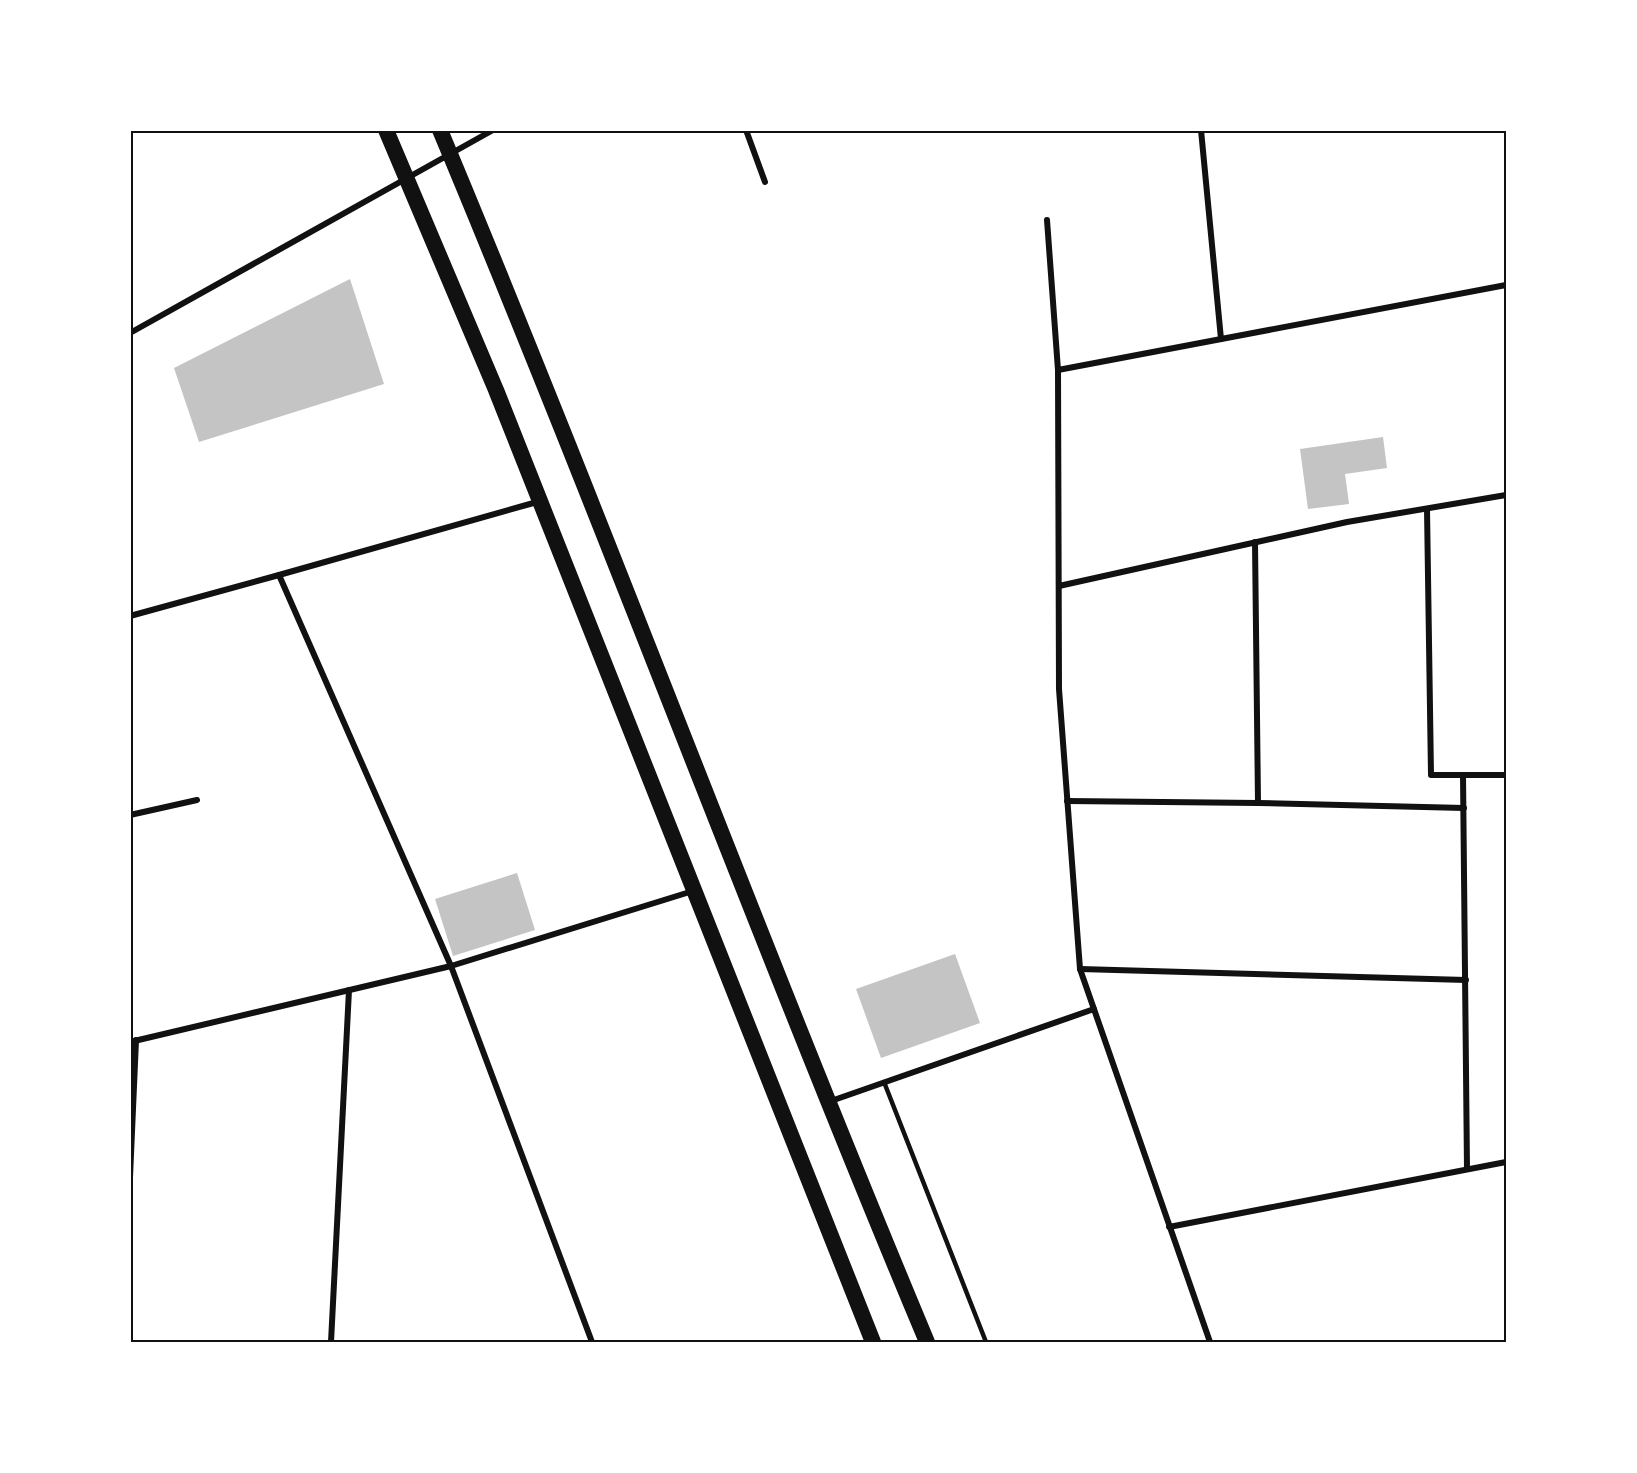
<svg xmlns="http://www.w3.org/2000/svg" width="1637" height="1473" font-family="Raleway,sans-serif">
	<style>
		.building { fill: #c4c4c4 }
		.lines { fill: none; stroke-linecap: round; stroke-linejoin: round }
		.service { stroke: #111; stroke-width: 4.5 }
		.minor { stroke: #111; stroke-width: 6 }
		.trunk { stroke: #111; stroke-width: 16 }
		.neatline { fill: none; stroke: #111; stroke-width: 2 }
	</style>
	<rect width="100%" height="100%" fill="#fff"/>
	<g class="building">
		<path d="M 350,279 L 384,384 L 199,442 L 174,368 Z"/>
		<path d="M 1383,437 L 1387,468 L 1345,474 L 1349,504 L 1308,509 L 1300,449 Z"/>
		<path d="M 517,873 L 535,930 L 453,956 L 435,899 Z"/>
		<path d="M 955,954 L 980,1023 L 881,1058 L 856,989 Z"/>
	</g>
	<g class="lines">
		<path class="service" d="M 884,1082 L 986,1342"/>
		<g class="minor">
			<path d="M 746,130 L 765,182"/>
			<path d="M 1201,130 L 1221,339"/>
			<path d="M 1047,220 L 1058,370 L 1506,285"/>
			<path d="M 130,333 L 493,130"/>
			<path d="M 1058,370 L 1059,689 L 1080,969 L 1210,1342"/>
			<path d="M 537,502 L 279,575 L 451,966 L 592,1342"/>
			<path d="M 1427,509 L 1431,775 L 1506,775"/>
			<path d="M 1059,586 L 1347,522 L 1506,495"/>
			<path d="M 130,616 L 279,575"/>
			<path d="M 1463,775 L 1467,1169"/>
			<path d="M 1067,801 L 1258,803 L 1255,542"/>
			<path d="M 1258,803 L 1464,808"/>
			<path d="M 130,815 L 197,800"/>
			<path d="M 1080,969 L 1466,980"/>
			<path d="M 130,1042 L 451,966 L 693,891"/>
			<path d="M 831,1101 L 1094,1009"/>
			<path d="M 130,1177 L 136,1040"/>
			<path d="M 1169,1227 L 1506,1162"/>
			<path d="M 331,1342 L 349,990"/>
		</g>
		<g class="trunk">
			<path d="M 386,130 L 496,390 L 873,1342"/>
			<path d="M 440,130 C 608,532 759,941 927,1342"/>
		</g>
	</g>
	<rect width="1637" height="1473" fill="none" stroke="#ffffff" stroke-width="264"/>
	<rect x="132" y="132" width="1373" height="1209" class="neatline"/>
</svg>
